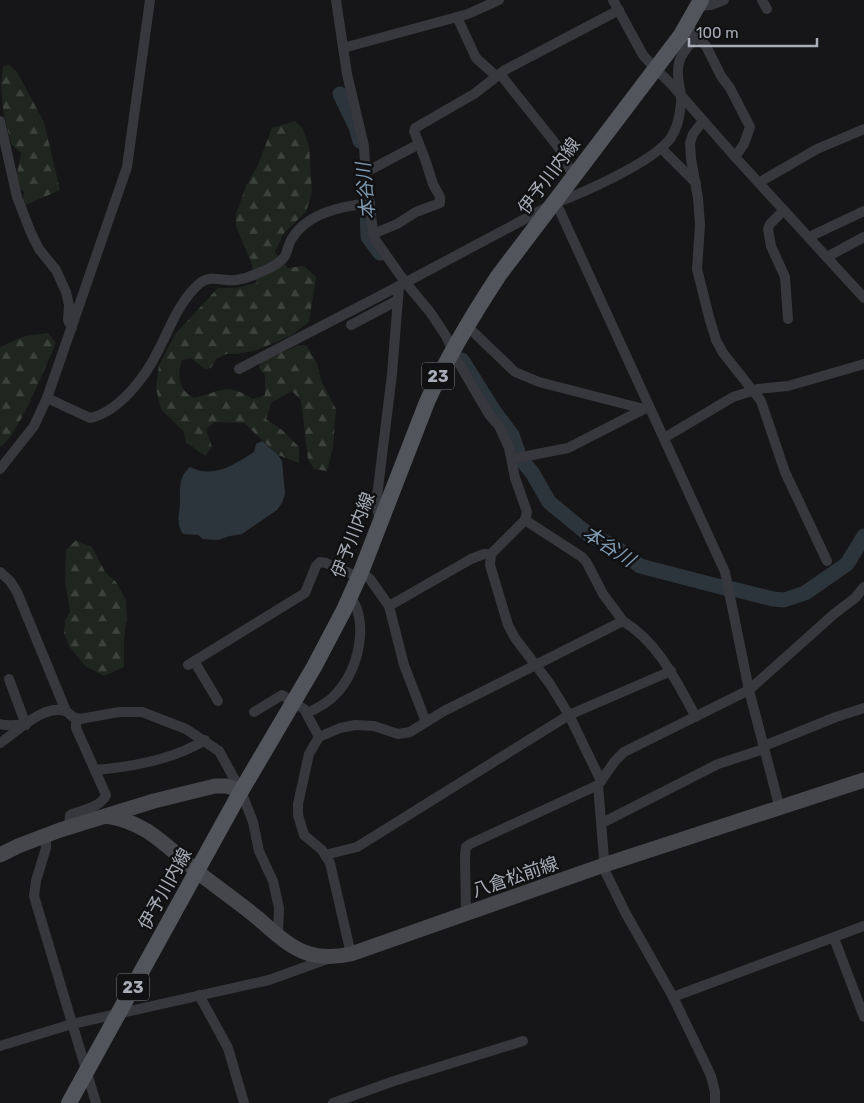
<svg xmlns="http://www.w3.org/2000/svg" width="864" height="1103" font-family="Rubik,'Noto Sans JP',sans-serif">
	<style>
		.forest { fill: url(#forest-firs) }
		.water { fill: #2c353c }
		.lines { fill: none; stroke-linecap: round; stroke-linejoin: round }
		.river { stroke: #2c353c; stroke-width: 15 }
		.street { stroke: #37383d; stroke-width: 10 }
		.secondary { stroke: #45474d; stroke-width: 15 }
		.primary { stroke: #53555c; stroke-width: 16 }
		.labels { text-anchor: middle; stroke-width: 5; stroke-linejoin: round; paint-order: stroke }
		.shield { fill: #111113; stroke: #7b7e86; stroke-width: 1 }
		.shield-label { font-size: 16px; font-weight: bold; fill: #a8adb8 }
		.street-label { font-size: 18px; fill: #a8adb8; stroke: #111113 }
		.water-label { font-size: 19px; font-style: italic; fill: #7f9bb3; stroke: #111113 }
	</style>
	<defs>
		<pattern id="forest-firs" width="22" height="20" patternUnits="userSpaceOnUse" patternTransform="scale(1.25)"><rect width="22" height="20" fill="#1e261f"/><path d="M5 1l3.5 6h-7zM16 11l3.5 6h-7z" fill="#3c433d"/></pattern>
	</defs>
	<rect width="100%" height="100%" fill="#161618"/>
	<g class="forest">
		<path d="M 9,65 L 17,72 L 44,122 L 60,190 L 26,205 L 23,201 L 24,192 L 16,185 C 15,174 20,164 21,153 L 11,144 L 3,109 L 1,83 L 3,66 Z"/>
		<path d="M 295,121 L 302,128 L 309,145 L 312,192 L 306,212 L 284,233 L 275,252 L 288,268 L 304,266 L 316,277 L 309,322 L 290,336 L 257,350 L 237,354 L 226,354 L 216,359 L 211,368 L 205,369 L 191,358 L 182,360 C 177,375 178,390 194,398 C 221,392 225,381 253,399 L 265,395 L 265,375 L 259,368 L 260,362 L 297,346 L 306,345 L 317,363 L 321,380 L 336,409 L 333,447 L 327,471 L 314,469 L 308,459 L 301,400 L 292,391 L 271,403 L 266,419 L 282,430 L 299,447 L 299,463 L 278,455 L 244,423 L 215,422 L 206,429 L 212,447 L 205,456 L 187,443 L 183,431 L 161,409 L 156,388 L 159,365 L 176,333 L 218,288 L 235,288 L 257,283 L 251,262 L 236,226 L 236,214 L 246,186 L 258,165 L 272,128 Z"/>
		<path d="M 48,333 L 56,343 C 47,363 17,439 0,447 L 0,347 L 25,336 Z"/>
		<path d="M 76,540 L 92,547 L 105,572 L 116,582 L 126,600 L 127,617 L 124,639 L 124,667 L 104,676 L 85,666 L 69,646 L 64,633 L 65,621 L 70,612 L 65,580 L 66,550 Z"/>
	</g>
	<path class="water" d="M 262,441 L 278,455 L 282,461 L 285,494 L 282,503 L 277,510 L 242,534 L 230,536 L 218,540 L 203,539 L 198,535 L 183,534 C 176,523 179,516 180,504 C 180,490 178,477 190,467 C 213,479 234,465 254,452 L 256,444 Z"/>
	<g class="lines">
		<g class="river">
			<path d="M 340,94 L 356,127 L 360,141"/>
			<path d="M 367,206 L 368,237 L 380,253"/>
			<path d="M 462,360 L 494,411 L 512,435 L 518,452"/>
			<path d="M 522,460 L 533,474 L 549,502 L 589,535 L 614,546 L 640,566 L 725,588"/>
			<path d="M 733,589 L 773,599 L 784,600 L 805,593 L 847,564 L 864,536"/>
		</g>
		<g class="street">
			<path d="M 336,0 L 347,74 L 364,146 L 366,180 L 374,238 L 405,282 L 430,312 L 446,336 L 457,360 L 490,416 L 499,426 L 509,448 L 515,478 L 527,512 L 525,520 L 491,554 L 490,565 L 508,625 L 515,638 L 550,684 L 569,715 L 601,781"/>
			<path d="M 613,0 L 643,55 L 650,63 L 671,84 L 737,159 L 864,298"/>
			<path d="M 762,0 L 767,9"/>
			<path d="M 698,6 L 711,5 L 724,0"/>
			<path d="M 457,17 L 476,58 L 496,76"/>
			<path d="M 692,31 L 706,46 L 721,76 L 730,88 L 750,127 L 744,144 L 735,157"/>
			<path d="M 343,48 L 468,14 L 499,0"/>
			<path d="M 500,74 L 559,148 L 564,156 L 573,177"/>
			<path d="M 0,121 L 17,197 L 31,233 L 39,249 L 56,270 L 66,292 L 69,305 L 68,320 L 72,328"/>
			<path d="M 703,121 L 693,134 L 690,143 L 691,159 L 698,198 L 700,225 L 697,269 L 709,317 L 716,340 L 723,353 L 761,401 L 785,472 L 827,561"/>
			<path d="M 661,148 L 696,183"/>
			<path d="M 366,172 L 419,144"/>
			<path d="M 760,182 L 817,149 L 864,129"/>
			<path d="M 553,204 L 558,207 L 725,572 L 749,690 L 780,809"/>
			<path d="M 784,210 L 770,224 L 768,229 L 771,246 L 785,277 L 788,319"/>
			<path d="M 373,234 L 397,224 L 416,212 L 440,203 L 440,197 L 433,184 L 425,159 L 414,131 L 415,128 L 474,94 L 505,70 L 619,10"/>
			<path d="M 809,237 L 864,211"/>
			<path d="M 827,257 L 864,237"/>
			<path d="M 351,325 L 398,300"/>
			<path d="M 467,326 L 515,372 L 539,382 L 644,409"/>
			<path d="M 239,369 L 399,286"/>
			<path d="M 47,398 L 90,418 C 119,412 146,376 158,351 C 170,328 179,301 200,283 C 211,274 224,282 236,280 C 243,279 252,276 258,273 C 267,270 282,263 286,254 C 288,248 289,242 293,237 C 309,212 344,206 370,203"/>
			<path d="M 664,438 L 733,397 L 758,389 L 788,386 L 864,364"/>
			<path d="M 512,459 L 568,448 L 646,408"/>
			<path d="M 0,469 L 34,426 L 47,398 L 127,167 L 150,0"/>
			<path d="M 380,520 L 376,505 L 392,374 L 399,286 L 553,204 C 583,193 651,163 670,139 C 678,128 680,116 681,103 C 682,96 680,90 679,84 C 675,59 682,55 696,36"/>
			<path d="M 0,572 L 10,581 L 17,592 L 66,711 L 73,717 L 80,719 L 119,712 L 142,712 L 186,729 L 219,751 L 241,791 L 253,822 L 259,851 L 273,881 L 279,908 L 278,935"/>
			<path d="M 361,572 L 370,579 L 389,606 L 404,665 L 426,722"/>
			<path d="M 389,606 L 471,559 L 484,554 L 491,554"/>
			<path d="M 623,621 C 659,643 676,681 696,717"/>
			<path d="M 194,661 L 218,701"/>
			<path d="M 188,665 L 305,593 L 316,566 L 320,562 L 326,563 L 359,577"/>
			<path d="M 254,712 L 282,695 L 304,709 L 319,737"/>
			<path d="M 307,713 C 318,708 328,703 336,694 C 358,670 370,624 350,596"/>
			<path d="M 0,724 C 8,727 17,724 26,725 L 9,679"/>
			<path d="M 0,743 C 18,731 43,704 66,711"/>
			<path d="M 764,746 L 836,717 L 864,708"/>
			<path d="M 95,770 C 132,767 173,760 205,740"/>
			<path d="M 602,823 L 718,764 L 764,749"/>
			<path d="M 69,827 L 70,815 C 82,810 100,808 106,795 L 76,728 L 76,718"/>
			<path d="M 46,835 L 46,848 L 36,881 L 34,896 L 96,1103"/>
			<path d="M 325,855 L 357,847 L 569,715 L 671,671"/>
			<path d="M 466,914 L 465,856 L 466,847 L 470,844 L 598,785"/>
			<path d="M 834,938 L 864,1017"/>
			<path d="M 351,954 L 330,863 L 322,850 L 304,835 L 298,815 L 298,804 L 309,754 L 319,737 L 340,728 L 355,725 L 374,726 L 398,734 L 410,732 L 444,711 L 623,621 L 603,594 L 587,563 L 582,557 L 525,520"/>
			<path d="M 199,995 L 228,1048 L 244,1103"/>
			<path d="M 673,997 L 864,926"/>
			<path d="M 0,1046 L 72,1024 L 269,980 L 330,958"/>
			<path d="M 333,1103 L 394,1081 L 523,1041"/>
			<path d="M 715,1103 L 715,1092 L 711,1076 L 705,1063 L 673,997 L 625,912 L 605,871 L 598,785 L 615,761 L 624,752 L 749,690 L 834,614 L 855,598 L 864,587"/>
		</g>
		<g class="secondary">
			<path d="M 106,816 C 148,822 167,848 199,873 C 219,889 240,903 260,920 C 274,932 291,949 310,954 C 324,958 337,957 351,954 L 604,865 L 864,780"/>
			<path d="M 0,855 L 18,846 L 60,830 L 154,801 L 215,786 L 227,786 L 241,791"/>
		</g>
		<path class="primary" d="M 69,1103 L 241,791 L 314,667 L 344,610 L 361,572 L 427,402 C 447,357 472,316 499,275 L 681,35 L 701,0"/>
	</g>
	<g class="labels">
		<g class="shield">
			<rect x="422" y="362.5" width="32" height="27" rx="4"/>
			<rect x="117" y="973.5" width="32" height="27" rx="4"/>
		</g>
		<g class="shield-label">
			<text x="438" y="382">23</text>
			<text x="133" y="993">23</text>
		</g>
		<g class="street-label">
			<text transform="translate(549 176) rotate(-53)" y="6">伊予川内線</text>
			<text transform="translate(353 535) rotate(-69)" y="6">伊予川内線</text>
			<text transform="translate(515 877) rotate(-19)" y="6">八倉松前線</text>
			<text transform="translate(165 889) rotate(-61)" y="6">伊予川内線</text>
		</g>
		<g class="water-label">
			<text transform="translate(365 191) rotate(-95)" y="7">本谷川</text>
			<text transform="translate(609 546) rotate(33)" y="7">本谷川</text>
		</g>
	</g>
	<path d="M689 38v8h128v-8" fill="none" stroke="#a8adb8" stroke-width="2.5"/>
	<text x="696" y="38" font-size="15" fill="#a8adb8" stroke="#111113" stroke-width="4" paint-order="stroke">100 m</text>
</svg>
